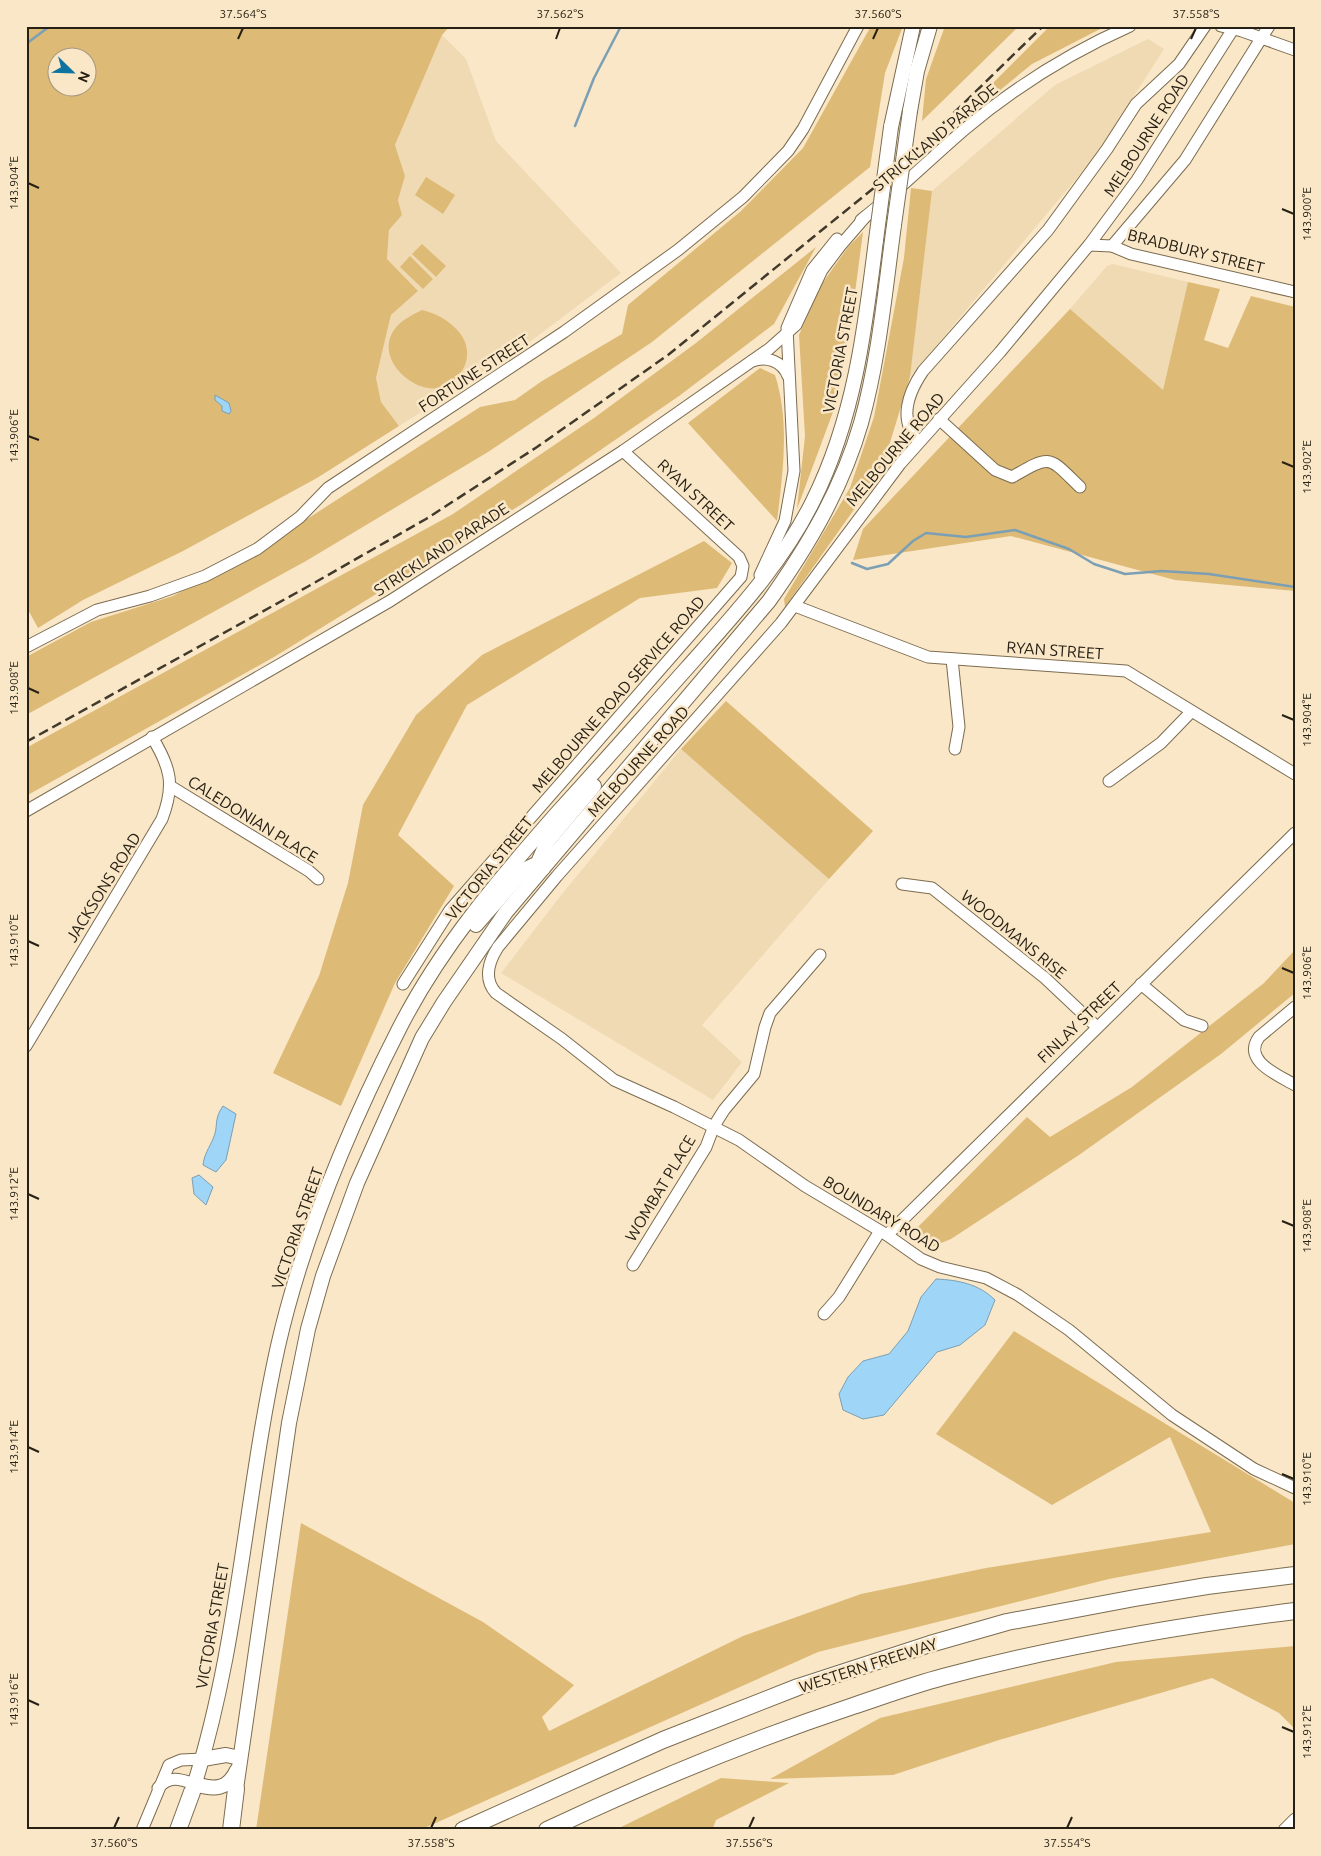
<svg xmlns="http://www.w3.org/2000/svg" width="1321" height="1856" font-family="Ubuntu,sans-serif">
	<style>
		.built { fill: #f0dab3 }
		.green { fill: #deba77; fill-rule: evenodd }
		.water { fill: #9fd6f8; stroke: #7b9fb4 }
		.lines { fill: none; stroke-linecap: round; stroke-linejoin: round }
		.stream { stroke: #7b9fb4; stroke-width: 2.5 }
		.minor-casing { stroke: #7c6c4f; stroke-width: 13 }
		.major-casing { stroke: #7c6c4f; stroke-width: 16 }
		.highway-casing { stroke: #7c6c4f; stroke-width: 18 }
		.minor { stroke: #fff; stroke-width: 11 }
		.major { stroke: #fff; stroke-width: 14 }
		.highway { stroke: #fff; stroke-width: 16 }
		.rail { stroke: #41392b; stroke-width: 2.5; stroke-dasharray: 10 5; stroke-linecap: butt }
		.major-bridge-casing { stroke: #7c6c4f; stroke-width: 16; stroke-linecap: butt }
		.major-bridge { stroke: #fff; stroke-width: 14 }
		.ticks { fill: none; stroke: #272014; stroke-width: 2 }
		.labels { text-anchor: middle; stroke-width: 5; stroke-linejoin: round; paint-order: stroke }
		.street-label { font-size: 16px; fill: #272014; stroke: #f9e7c7 }
		.neatline { fill: none; stroke: #272014; stroke-width: 2 }
		.ticks-label { font-size: 12px; text-anchor: middle; fill: #272014 }
	</style>
	<rect width="100%" height="100%" fill="#f9e7c7"/>
	<g class="built">
		<path d="M 442,35 L 466,59 L 496,141 L 621,273 L 519,350 L 399,426 L 381,402 L 376,378 L 391,315 L 418,291 L 387,259 L 389,230 L 402,215 L 398,200 L 405,176 L 395,145 Z"/>
		<path d="M 1148,39 L 1164,49 L 1097,154 L 910,377 L 932,191 L 1055,85 Z"/>
		<path d="M 1113,264 L 1188,282 L 1163,391 L 1070,309 L 1107,266 Z"/>
		<path d="M 681,749 L 829,879 L 702,1025 L 742,1062 L 713,1100 L 501,973 L 562,894 Z"/>
	</g>
	<g class="green">
		<path d="M 26,26 L 450,26 L 442,35 L 395,145 L 405,176 L 398,200 L 402,215 L 389,230 L 387,259 L 418,291 L 391,315 L 376,378 L 381,402 L 399,426 L 317,478 L 183,551 L 83,600 L 38,628 L 26,606 ZM 58,58 L 88,58 L 88,88 L 58,88 Z"/>
		<path d="M 871,26 L 903,26 L 885,73 L 870,167 L 652,342 L 488,452 L 306,561 L 26,715 L 26,657 L 91,622 L 173,596 L 301,523 L 480,407 L 515,400 L 542,381 L 622,334 L 628,305 L 741,211 L 803,148 Z"/>
		<path d="M 945,26 L 1019,26 L 922,121 L 926,79 Z"/>
		<path d="M 1050,26 L 1106,26 L 1032,64 L 994,95 L 990,86 Z"/>
		<path d="M 426,177 L 455,195 L 443,214 L 415,195 Z"/>
		<path d="M 911,188 L 932,191 L 910,377 L 885,459 L 872,484 L 785,607 L 784,599 L 850,488 L 874,417 L 904,258 Z"/>
		<path d="M 863,232 L 853,308 L 833,412 L 797,509 L 805,436 L 799,335 L 819,288 L 848,247 Z"/>
		<path d="M 422,244 L 446,266 L 436,277 L 412,254 Z"/>
		<path d="M 816,247 L 774,324 L 679,396 L 522,504 L 274,657 L 26,796 L 26,748 L 453,514 L 594,418 L 696,343 Z"/>
		<path d="M 410,256 L 433,279 L 423,289 L 400,267 Z"/>
		<path d="M 1188,282 L 1220,289 L 1204,340 L 1228,348 L 1251,296 L 1295,307 L 1295,591 L 1175,580 L 1011,536 L 853,560 L 863,529 L 1070,309 L 1163,390 Z"/>
		<path d="M 422,310 C 445,315 476,337 465,365 C 461,375 452,382 444,388 C 439,388 433,389 428,388 C 404,384 377,355 394,330 C 401,320 412,315 422,310 Z"/>
		<path d="M 760,368 L 775,375 C 790,422 783,472 777,521 L 688,423 Z"/>
		<path d="M 704,541 L 732,563 L 717,588 L 640,598 L 467,705 L 398,835 L 454,886 L 395,983 L 341,1106 L 273,1073 L 319,976 L 348,883 L 363,805 L 416,715 L 482,655 Z"/>
		<path d="M 726,701 L 873,831 L 829,879 L 681,749 Z"/>
		<path d="M 1295,950 L 1295,993 L 1221,1054 L 1079,1155 L 951,1239 L 929,1248 L 917,1228 L 1027,1117 L 1050,1137 L 1132,1087 L 1264,983 Z"/>
		<path d="M 1014,1331 L 1295,1503 L 1295,1544 L 1109,1579 L 818,1652 L 420,1830 L 256,1830 L 301,1523 L 483,1622 L 574,1685 L 542,1717 L 549,1731 L 743,1636 L 861,1594 L 986,1568 L 1211,1532 L 1170,1437 L 1052,1505 L 936,1434 Z"/>
		<path d="M 1295,1646 L 1295,1729 L 1279,1713 L 1212,1678 L 999,1740 L 893,1775 L 770,1779 L 880,1718 L 1116,1662 Z"/>
		<path d="M 721,1778 L 789,1783 L 716,1820 L 712,1830 L 615,1830 Z"/>
	</g>
	<g class="water">
		<path d="M 215,395 L 229,403 L 231,411 L 229,414 L 222,411 L 222,406 L 215,400 Z"/>
		<path d="M 223,1106 L 236,1114 L 226,1160 L 216,1172 L 203,1165 C 204,1155 209,1148 213,1139 C 219,1126 213,1120 223,1106 Z"/>
		<path d="M 199,1175 L 213,1187 L 206,1205 L 194,1194 L 192,1178 Z"/>
		<path d="M 936,1279 C 958,1280 979,1284 995,1300 L 985,1325 L 960,1345 L 937,1352 L 884,1415 L 863,1419 L 843,1410 L 839,1394 L 848,1377 L 863,1361 L 889,1354 L 908,1331 L 921,1297 Z"/>
	</g>
	<g class="lines">
		<g class="stream">
			<path d="M 26,44 L 50,26"/>
			<path d="M 575,126 L 594,78 L 621,26"/>
			<path d="M 852,563 L 867,569 L 888,564 L 913,541 L 926,533 L 966,537 L 1015,530 L 1069,549 L 1094,564 L 1125,574 L 1162,571 L 1209,574 L 1295,587"/>
		</g>
		<defs>
			<g id="minor">
				<path d="M 1221,26 L 1242,31 L 1295,50"/>
				<path d="M 1235,26 L 1137,180 L 1089,245 L 1000,352 L 900,464 L 781,623 L 557,876 L 498,947 C 489,961 483,979 496,993 L 562,1039 L 614,1080 L 674,1107 L 739,1140 L 805,1186 L 887,1235 L 921,1259 L 940,1267 L 986,1278 L 1018,1295 L 1069,1330 L 1172,1415 L 1254,1469 L 1295,1488"/>
				<path d="M 861,220 C 897,192 930,159 965,129 C 1014,88 1071,52 1130,26"/>
				<path d="M 1089,245 L 1112,246 L 1131,254 L 1295,292"/>
				<path d="M 1112,246 L 1185,160 L 1269,26"/>
				<path d="M 752,361 C 767,356 782,361 788,376"/>
				<path d="M 939,419 L 995,470 L 1012,477 C 1052,454 1048,456 1080,487"/>
				<path d="M 919,442 C 898,421 908,393 923,371 L 1048,230 L 1107,149 L 1136,104 L 1179,64 L 1205,26"/>
				<path d="M 760,575 L 785,521 L 794,471 L 787,328 L 812,270 L 837,239"/>
				<path d="M 795,606 L 928,657 L 1126,671 L 1295,774"/>
				<path d="M 26,647 L 97,610 L 150,596 L 205,576 L 257,549 L 300,517 L 328,488 L 564,332 L 678,250 L 743,197 L 788,151 L 803,129 L 858,26"/>
				<path d="M 952,659 L 959,727 L 955,749"/>
				<path d="M 1109,781 L 1161,743 L 1191,712"/>
				<path d="M 170,786 L 309,871 L 318,879"/>
				<path d="M 26,811 L 390,601 L 623,451 L 769,349 L 796,325 L 822,270 L 840,246 L 866,216"/>
				<path d="M 902,884 L 932,888 L 1045,978 L 1097,1027"/>
				<path d="M 403,984 L 450,910 L 741,577 L 743,566 L 739,557 L 623,451"/>
				<path d="M 1141,984 L 1184,1020 L 1202,1026"/>
				<path d="M 1295,1007 L 1259,1037 C 1242,1061 1278,1075 1295,1085"/>
				<path d="M 26,1046 L 162,819 C 175,785 171,768 152,737"/>
				<path d="M 887,1235 L 1295,833"/>
				<path d="M 633,1265 L 706,1147 L 714,1126 L 724,1110 L 754,1074 L 765,1027 L 770,1013 L 820,955"/>
				<path d="M 824,1314 L 839,1297 L 880,1231"/>
				<path d="M 158,1788 C 170,1775 180,1779 195,1784"/>
				<path d="M 142,1830 L 169,1765 L 181,1760 L 203,1759"/>
				<path d="M 1284,1830 L 1295,1819"/>
			</g>
			<g id="major">
				<path d="M 910,111 L 917,71 L 930,26"/>
				<path d="M 891,127 L 913,26"/>
				<path d="M 543,868 L 539,860 L 547,842 L 594,786"/>
				<path d="M 476,925 L 524,870 L 534,865 L 543,868"/>
				<path d="M 203,1759 L 226,1755 L 240,1758"/>
				<path d="M 195,1784 C 214,1790 228,1790 237,1770"/>
				<path d="M 236,1789 L 289,1423 L 308,1329 L 323,1276 L 357,1183 L 422,1038 L 444,1002 L 506,912 L 769,601 C 808,546 842,489 861,423 C 879,359 885,291 894,225"/>
				<path d="M 192,1792 C 239,1648 245,1494 278,1346 C 303,1237 348,1129 399,1029 C 440,948 499,879 559,811 C 602,764 644,716 687,668 C 733,616 782,564 813,501 C 854,419 865,330 876,240"/>
			</g>
			<g id="highway">
				<path d="M 178,1830 L 192,1792"/>
				<path d="M 231,1830 L 236,1789"/>
				<path d="M 463,1830 L 663,1740 L 798,1687 L 930,1644 L 1007,1622 L 1135,1598 L 1207,1586 L 1295,1575"/>
				<path d="M 547,1830 C 647,1783 748,1741 853,1706 C 883,1696 913,1685 943,1677 C 1059,1646 1176,1626 1295,1611"/>
			</g>
		</defs>
		<use href="#minor" class="minor-casing"/>
		<use href="#major" class="major-casing"/>
		<use href="#highway" class="highway-casing"/>
		<use href="#minor" class="minor"/>
		<use href="#major" class="major"/>
		<use href="#highway" class="highway"/>
		<path class="rail" d="M 26,742 L 307,587 L 426,519 L 537,447 L 668,355 L 891,174 L 1043,26"/>
		<defs>
			<g id="major-bridge">
				<path d="M 894,225 L 910,111"/>
				<path d="M 876,240 L 891,127"/>
			</g>
		</defs>
		<use href="#major-bridge" class="major-bridge-casing"/>
		<use href="#major-bridge" class="major-bridge"/>
	</g>
	<path class="ticks" d="M 238,39 L 243,28M 556,39 L 560,28M 873,39 L 878,28M 1191,39 L 1196,28M 28,183 L 39,188M 1282,209 L 1294,214M 28,436 L 39,440M 1282,462 L 1294,467M 28,688 L 39,693M 1282,715 L 1294,720M 28,941 L 39,946M 1282,968 L 1294,973M 28,1194 L 39,1199M 1282,1221 L 1294,1226M 28,1447 L 39,1452M 1282,1474 L 1294,1479M 28,1700 L 39,1705M 1282,1727 L 1294,1732M 114,1828 L 119,1817M 431,1828 L 436,1817M 749,1828 L 754,1817M 1067,1828 L 1072,1817"/>
	<g class="labels">
		<g class="street-label">
			<text transform="translate(1146 135) rotate(-57)" y="6">MELBOURNE ROAD</text>
			<text transform="translate(935 137) rotate(-40)" y="6">STRICKLAND PARADE</text>
			<text transform="translate(1196 251) rotate(14)" y="6">BRADBURY STREET</text>
			<text transform="translate(840 350) rotate(-79)" y="6">VICTORIA STREET</text>
			<text transform="translate(474 373) rotate(-33)" y="6">FORTUNE STREET</text>
			<text transform="translate(895 449) rotate(-50)" y="6">MELBOURNE ROAD</text>
			<text transform="translate(696 495) rotate(43)" y="6">RYAN STREET</text>
			<text transform="translate(441 549) rotate(-33)" y="6">STRICKLAND PARADE</text>
			<text transform="translate(1055 650) rotate(4)" y="6">RYAN STREET</text>
			<text transform="translate(618 694) rotate(-49)" y="6">MELBOURNE ROAD SERVICE ROAD</text>
			<text transform="translate(638 761) rotate(-48)" y="6">MELBOURNE ROAD</text>
			<text transform="translate(253 819) rotate(32)" y="6">CALEDONIAN PLACE</text>
			<text transform="translate(489 868) rotate(-51)" y="6">VICTORIA STREET</text>
			<text transform="translate(103 887) rotate(-58)" y="6">JACKSONS ROAD</text>
			<text transform="translate(1014 934) rotate(39)" y="6">WOODMANS RISE</text>
			<text transform="translate(1079 1022) rotate(-44)" y="6">FINLAY STREET</text>
			<text transform="translate(660 1188) rotate(-59)" y="6">WOMBAT PLACE</text>
			<text transform="translate(882 1214) rotate(31)" y="6">BOUNDARY ROAD</text>
			<text transform="translate(297 1228) rotate(-71)" y="6">VICTORIA STREET</text>
			<text transform="translate(212 1626) rotate(-80)" y="6">VICTORIA STREET</text>
			<text transform="translate(868 1665) rotate(-18)" y="6">WESTERN FREEWAY</text>
		</g>
	</g>
	<rect width="1321" height="1856" fill="none" stroke="#f9e7c7" stroke-width="55"/>
	<g transform="translate(72 72) rotate(113)"><circle r="24" fill="#f9e7c7" stroke="#a5977f"/>
	<path d="M0-4L9 19L0 12L-9 19Z" fill="#1074a1"/>
	<text y="-8" font-size="14" font-weight="bold" text-anchor="middle" fill="#272014">N</text>
	</g>
	<rect x="28" y="28" width="1266" height="1800" class="neatline"/>
	<g class="ticks-label">
		<text x="243" y="18">37.564°S</text>
		<text x="560" y="18">37.562°S</text>
		<text x="878" y="18">37.560°S</text>
		<text x="1196" y="18">37.558°S</text>
		<text transform="translate(14 183) rotate(-90)" y="4">143.904°E</text>
		<text transform="translate(1307 214) rotate(-90)" y="4">143.900°E</text>
		<text transform="translate(14 436) rotate(-90)" y="4">143.906°E</text>
		<text transform="translate(1307 467) rotate(-90)" y="4">143.902°E</text>
		<text transform="translate(14 688) rotate(-90)" y="4">143.908°E</text>
		<text transform="translate(1307 720) rotate(-90)" y="4">143.904°E</text>
		<text transform="translate(14 941) rotate(-90)" y="4">143.910°E</text>
		<text transform="translate(1307 973) rotate(-90)" y="4">143.906°E</text>
		<text transform="translate(14 1194) rotate(-90)" y="4">143.912°E</text>
		<text transform="translate(1307 1226) rotate(-90)" y="4">143.908°E</text>
		<text transform="translate(14 1447) rotate(-90)" y="4">143.914°E</text>
		<text transform="translate(1307 1479) rotate(-90)" y="4">143.910°E</text>
		<text transform="translate(14 1700) rotate(-90)" y="4">143.916°E</text>
		<text transform="translate(1307 1732) rotate(-90)" y="4">143.912°E</text>
		<text x="114" y="1847">37.560°S</text>
		<text x="431" y="1847">37.558°S</text>
		<text x="749" y="1847">37.556°S</text>
		<text x="1067" y="1847">37.554°S</text>
	</g>
</svg>
